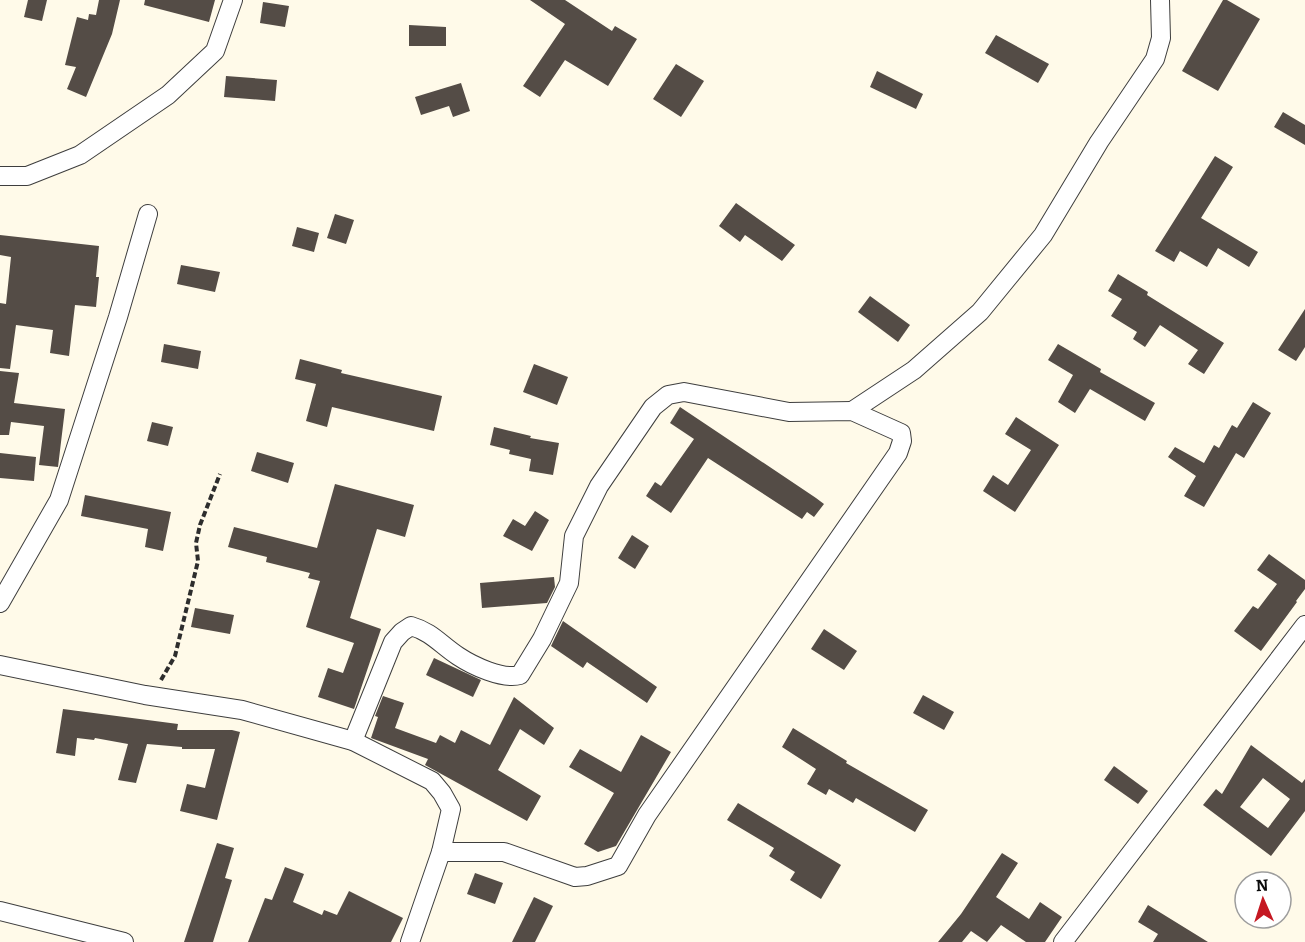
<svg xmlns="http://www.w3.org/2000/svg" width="1305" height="942" font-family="Bitter,serif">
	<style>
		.building { fill: #544c46; fill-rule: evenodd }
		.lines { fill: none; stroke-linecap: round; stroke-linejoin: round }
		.minor-casing { stroke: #3e3e3e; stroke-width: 20 }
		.path { stroke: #2d2d2d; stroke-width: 4; stroke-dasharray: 6 3; stroke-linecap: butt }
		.minor { stroke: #fff; stroke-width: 18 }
	</style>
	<rect width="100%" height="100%" fill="#fffae9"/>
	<g class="building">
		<path d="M 28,0 L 47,0 L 42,21 L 24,17 Z"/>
		<path d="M 99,0 L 120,0 L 112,34 L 86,97 L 67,89 L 76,67 L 65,65 L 77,17 L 88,20 L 89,14 L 96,15 Z"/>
		<path d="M 145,0 L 215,0 L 209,22 L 144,5 Z"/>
		<path d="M 530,0 L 565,0 L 612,31 L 615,26 L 637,39 L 608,86 L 565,60 L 540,97 L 523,86 L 565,24 Z"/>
		<path d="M 1223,0 L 1227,0 L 1260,19 L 1218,91 L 1182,71 Z"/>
		<path d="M 263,2 L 289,6 L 285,27 L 260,23 Z"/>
		<path d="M 409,25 L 446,27 L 446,46 L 409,46 Z"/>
		<path d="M 996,35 L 1049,64 L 1038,83 L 985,53 Z"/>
		<path d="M 676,64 L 704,81 L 681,117 L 653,99 Z"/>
		<path d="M 877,71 L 923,94 L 916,109 L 870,87 Z"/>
		<path d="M 226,76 L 277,80 L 275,101 L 224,97 Z"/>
		<path d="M 461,83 L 470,111 L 453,117 L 449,106 L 421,115 L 415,97 Z"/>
		<path d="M 1283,112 L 1305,125 L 1305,145 L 1274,127 Z"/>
		<path d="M 1215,156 L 1233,167 L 1201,218 L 1258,252 L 1249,267 L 1218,248 L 1207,267 L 1180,251 L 1174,262 L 1155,251 Z"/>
		<path d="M 736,203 L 795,245 L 782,261 L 745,235 L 740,242 L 719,226 Z"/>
		<path d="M 335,214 L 354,220 L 346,244 L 327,238 Z"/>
		<path d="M 297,227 L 319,233 L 314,252 L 292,246 Z"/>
		<path d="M 0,235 L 99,246 L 96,277 L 99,277 L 96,307 L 75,305 L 69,356 L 50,353 L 53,330 L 16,325 L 10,369 L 0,368 L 0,303 L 6,304 L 11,257 L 0,255 Z"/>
		<path d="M 181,265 L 220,272 L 215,292 L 177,284 Z"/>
		<path d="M 1118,274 L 1148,292 L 1147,295 L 1224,343 L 1204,374 L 1188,364 L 1198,350 L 1160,325 L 1145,347 L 1133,339 L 1137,332 L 1111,316 L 1122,299 L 1108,291 Z"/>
		<path d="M 870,296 L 910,325 L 898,342 L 858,312 Z"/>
		<path d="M 1305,309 L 1305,347 L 1296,361 L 1278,350 Z"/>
		<path d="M 164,344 L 201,351 L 198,369 L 161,362 Z"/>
		<path d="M 1058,344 L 1101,369 L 1100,372 L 1155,403 L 1145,421 L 1090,389 L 1075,413 L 1058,402 L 1073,375 L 1048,360 Z"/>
		<path d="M 300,359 L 342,370 L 341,373 L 442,396 L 434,431 L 332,407 L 327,427 L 306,421 L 316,384 L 295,379 Z"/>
		<path d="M 534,364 L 568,377 L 557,405 L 523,392 Z"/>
		<path d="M 0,371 L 19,373 L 14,403 L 65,409 L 58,467 L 39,465 L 44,426 L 11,422 L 9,435 L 0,435 Z"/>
		<path d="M 1253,402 L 1271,413 L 1244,458 L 1236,453 L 1204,507 L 1184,496 L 1196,476 L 1168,457 L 1175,447 L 1204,463 L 1214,445 L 1219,448 L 1232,425 L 1237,428 Z"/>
		<path d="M 680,407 L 816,498 L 824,504 L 814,517 L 807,512 L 802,519 L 708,458 L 671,513 L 646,496 L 655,482 L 661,486 L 694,439 L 670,423 Z"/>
		<path d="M 1016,417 L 1059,445 L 1015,512 L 983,491 L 993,475 L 1008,485 L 1031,450 L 1005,434 Z"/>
		<path d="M 152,422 L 173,427 L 168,446 L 147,441 Z"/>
		<path d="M 494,427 L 531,436 L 530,438 L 559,443 L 553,475 L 529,471 L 531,459 L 509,454 L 510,450 L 490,445 Z"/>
		<path d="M 257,452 L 294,463 L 288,483 L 251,471 Z"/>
		<path d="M 0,453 L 36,457 L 34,481 L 0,478 Z"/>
		<path d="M 335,484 L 414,505 L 405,537 L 377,529 L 350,618 L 381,629 L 354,709 L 318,697 L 328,668 L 343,673 L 354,643 L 306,627 L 320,581 L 308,578 L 310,573 L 266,562 L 267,557 L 228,547 L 234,527 L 317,548 Z"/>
		<path d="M 85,495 L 171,512 L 163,551 L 145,547 L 148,529 L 81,516 Z"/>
		<path d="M 535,511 L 549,520 L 532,551 L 503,536 L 513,519 L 525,526 Z"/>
		<path d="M 632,535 L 649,546 L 635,569 L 618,558 Z"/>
		<path d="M 1269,554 L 1305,580 L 1305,589 L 1296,601 L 1297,602 L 1261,651 L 1234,631 L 1253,606 L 1258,609 L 1277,584 L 1257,570 Z"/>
		<path d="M 554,577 L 555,587 L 547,603 L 482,608 L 480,583 Z"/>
		<path d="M 195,608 L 234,615 L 230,634 L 191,627 Z"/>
		<path d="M 563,621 L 657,687 L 647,703 L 587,662 L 583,668 L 551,646 Z"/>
		<path d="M 824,629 L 857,651 L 844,670 L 811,649 Z"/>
		<path d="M 434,658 L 481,680 L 473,697 L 426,675 Z"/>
		<path d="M 923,695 L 954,712 L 944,730 L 913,713 Z"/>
		<path d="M 383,696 L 404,703 L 395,728 L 436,743 L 440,735 L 455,743 L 461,730 L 490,745 L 514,697 L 554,728 L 544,745 L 520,729 L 498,770 L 541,796 L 527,821 L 425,765 L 428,759 L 371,738 L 378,717 L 375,716 Z"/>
		<path d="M 63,709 L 178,724 L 177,730 L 232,730 L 240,732 L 217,820 L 180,811 L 187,784 L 205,788 L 215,749 L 182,749 L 182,747 L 147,744 L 136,783 L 118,780 L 128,744 L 95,738 L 94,740 L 77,738 L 75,756 L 56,753 Z"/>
		<path d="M 793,728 L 847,761 L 846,763 L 928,810 L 915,832 L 856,798 L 853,803 L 829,789 L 826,795 L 807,784 L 816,769 L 782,747 Z"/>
		<path d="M 641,735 L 671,752 L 616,846 L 598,852 L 584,844 L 614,793 L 569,767 L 580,749 L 621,772 Z"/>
		<path d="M 1251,745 L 1302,783 L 1305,779 L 1305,811 L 1271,856 L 1203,805 L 1216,789 L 1222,794 ZM 1263,778 L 1290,799 L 1268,828 L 1240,807 Z"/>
		<path d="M 1114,766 L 1148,791 L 1138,804 L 1104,780 Z"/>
		<path d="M 738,803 L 841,865 L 821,899 L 790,880 L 795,872 L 769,856 L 774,848 L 727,820 Z"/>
		<path d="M 217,843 L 234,848 L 225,878 L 232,880 L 213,942 L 184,942 Z"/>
		<path d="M 1002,853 L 1018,863 L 996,897 L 1029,919 L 1040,902 L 1062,917 L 1045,942 L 1026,942 L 1001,925 L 987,942 L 971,931 L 962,942 L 938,942 L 961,914 Z"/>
		<path d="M 285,867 L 304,874 L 293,902 L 322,915 L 324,910 L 337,915 L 349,891 L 403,918 L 391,942 L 248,942 L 265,898 L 272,900 Z"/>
		<path d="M 475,873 L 503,883 L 495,904 L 467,894 Z"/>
		<path d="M 534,897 L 553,906 L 535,942 L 512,942 Z"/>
		<path d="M 1148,905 L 1208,942 L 1153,942 L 1158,934 L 1138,922 Z"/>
	</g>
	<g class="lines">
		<defs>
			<g id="minor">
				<path d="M 0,176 L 27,176 L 80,155 L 168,95 L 215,51 L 233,0"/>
				<path d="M 852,411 L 914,370 L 980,312 L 1043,235 L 1099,142 L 1155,59 L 1161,38 L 1160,0"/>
				<path d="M 0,603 L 59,500 L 118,317 L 148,214"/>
				<path d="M 0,665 L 145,695 L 242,710 L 353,741 L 432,781 L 442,793 L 451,809 L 441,852 L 410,942"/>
				<path d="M 353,741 L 393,642 L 402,632 L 411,626 C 432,632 441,645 458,656 C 473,666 503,680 520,675 L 542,639 L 569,583 L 574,536 L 599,486 L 653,407 L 668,395 L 684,392 L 789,412 L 852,411 L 901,433 L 902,441 L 898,453 L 647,815 L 618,866 L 587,876 L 575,877 L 504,852 L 441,852"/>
				<path d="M 0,911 L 124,942"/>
				<path d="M 1063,942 L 1305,625"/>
			</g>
		</defs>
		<use href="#minor" class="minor-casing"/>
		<path class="path" d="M 161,680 L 175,656 L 198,561 L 196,543 L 200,525 L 220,474"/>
		<use href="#minor" class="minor"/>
	</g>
	<g transform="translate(1263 900) rotate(357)"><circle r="28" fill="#ffffff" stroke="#9d9d9d" stroke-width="1.5"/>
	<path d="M0-4.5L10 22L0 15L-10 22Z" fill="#c51822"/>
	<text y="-9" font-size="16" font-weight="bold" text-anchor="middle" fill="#0b0b0b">N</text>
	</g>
</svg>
